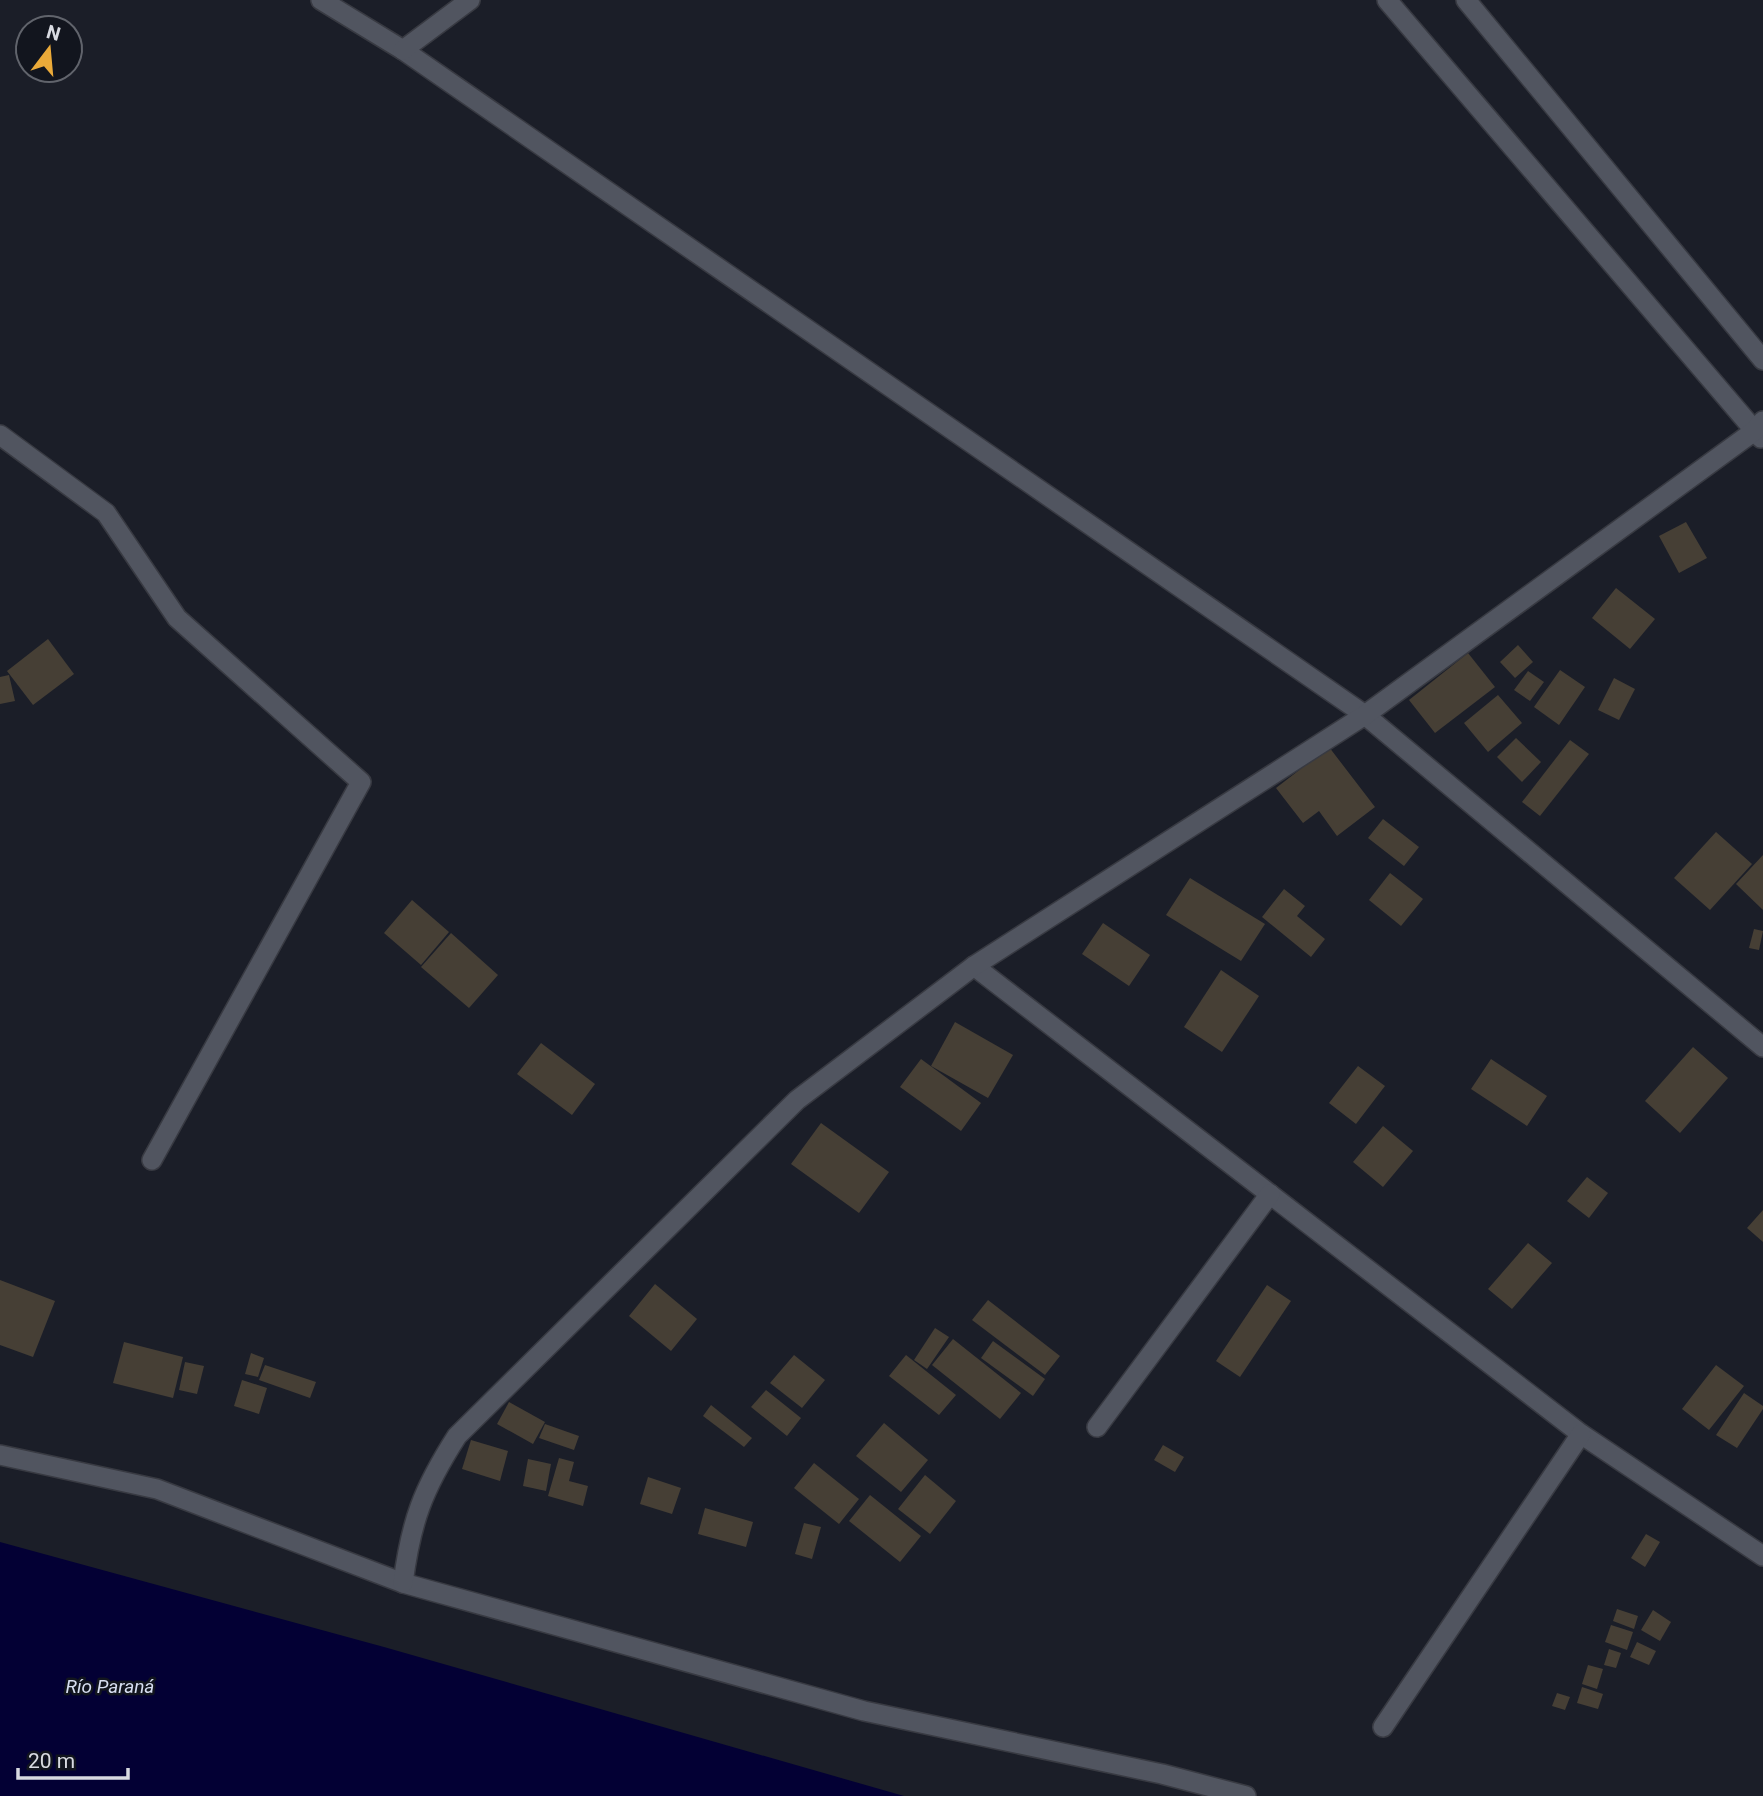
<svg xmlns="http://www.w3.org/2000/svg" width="1763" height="1796" font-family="Roboto,sans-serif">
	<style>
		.water { fill: #030034 }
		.building { fill: #463f35 }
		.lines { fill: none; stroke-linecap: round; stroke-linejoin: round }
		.service-casing { stroke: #383a42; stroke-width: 22 }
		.minor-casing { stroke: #383a42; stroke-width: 22 }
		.service { stroke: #515560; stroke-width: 19 }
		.minor { stroke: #515560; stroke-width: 19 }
		.labels { text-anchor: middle; stroke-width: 5; stroke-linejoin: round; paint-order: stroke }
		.water-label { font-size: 19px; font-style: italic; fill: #d7def1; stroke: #12151e }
	</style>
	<rect width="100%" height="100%" fill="#1b1e28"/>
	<path class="water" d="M 0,1542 L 384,1647 L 904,1796 L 0,1796 Z"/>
	<g class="building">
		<path d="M 1686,522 L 1707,558 L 1679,573 L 1659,536 Z"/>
		<path d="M 1616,588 L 1655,619 L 1630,649 L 1592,618 Z"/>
		<path d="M 48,639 L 74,674 L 33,705 L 7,671 Z"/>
		<path d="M 1518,645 L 1533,662 L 1515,678 L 1500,662 Z"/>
		<path d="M 1468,653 L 1495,687 L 1435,733 L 1409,700 Z"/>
		<path d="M 1560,670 L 1585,687 L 1559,725 L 1534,707 Z"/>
		<path d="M 1528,671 L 1544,682 L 1530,701 L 1514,690 Z"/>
		<path d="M 9,675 L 15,701 L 0,704 L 0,677 Z"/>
		<path d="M 1614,678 L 1635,689 L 1619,720 L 1598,710 Z"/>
		<path d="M 1498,695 L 1522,723 L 1488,752 L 1464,723 Z"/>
		<path d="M 1516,738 L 1541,762 L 1522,782 L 1497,757 Z"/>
		<path d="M 1570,740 L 1589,754 L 1540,816 L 1522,802 Z"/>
		<path d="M 1329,747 L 1375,807 L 1337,836 L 1319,811 L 1303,823 L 1276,788 Z"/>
		<path d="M 1383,819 L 1419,847 L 1404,866 L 1368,838 Z"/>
		<path d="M 1716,832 L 1752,864 L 1710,910 L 1674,878 Z"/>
		<path d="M 1763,855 L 1763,910 L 1736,884 Z"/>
		<path d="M 1390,873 L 1423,899 L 1401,926 L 1369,900 Z"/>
		<path d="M 1190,878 L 1265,924 L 1241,961 L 1166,915 Z"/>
		<path d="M 1284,889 L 1305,906 L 1297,916 L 1325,939 L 1311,957 L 1262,917 Z"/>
		<path d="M 412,900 L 449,932 L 421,965 L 384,933 Z"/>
		<path d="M 1103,923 L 1150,955 L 1129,986 L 1082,954 Z"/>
		<path d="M 1754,929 L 1763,931 L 1759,950 L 1749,948 Z"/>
		<path d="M 451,933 L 498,975 L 469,1008 L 421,967 Z"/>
		<path d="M 1221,970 L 1259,996 L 1222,1052 L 1184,1027 Z"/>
		<path d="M 955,1022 L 1013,1055 L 988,1098 L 931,1066 Z"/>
		<path d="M 541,1043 L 595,1084 L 572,1115 L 517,1074 Z"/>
		<path d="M 1693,1047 L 1728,1078 L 1680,1133 L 1645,1101 Z"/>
		<path d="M 921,1059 L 981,1103 L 961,1131 L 900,1087 Z"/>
		<path d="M 1491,1059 L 1547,1096 L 1527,1126 L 1471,1089 Z"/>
		<path d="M 1358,1066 L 1385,1086 L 1356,1124 L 1329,1103 Z"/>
		<path d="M 821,1123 L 889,1172 L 859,1213 L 791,1164 Z"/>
		<path d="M 1383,1126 L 1413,1151 L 1383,1187 L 1353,1162 Z"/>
		<path d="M 1587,1177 L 1608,1193 L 1589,1218 L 1567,1201 Z"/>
		<path d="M 1763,1210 L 1763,1242 L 1747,1228 Z"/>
		<path d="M 1528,1243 L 1552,1263 L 1512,1309 L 1488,1289 Z"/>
		<path d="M 0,1280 L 55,1301 L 33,1357 L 0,1345 Z"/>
		<path d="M 655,1284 L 697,1319 L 671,1351 L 629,1316 Z"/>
		<path d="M 1267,1285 L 1291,1301 L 1240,1377 L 1216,1361 Z"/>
		<path d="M 988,1300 L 1060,1356 L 1045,1375 L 972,1320 Z"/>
		<path d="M 935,1328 L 949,1337 L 927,1369 L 914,1360 Z"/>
		<path d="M 953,1339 L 1021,1393 L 1000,1419 L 932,1365 Z"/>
		<path d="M 993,1341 L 1045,1379 L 1033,1396 L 981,1358 Z"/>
		<path d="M 124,1342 L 183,1357 L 173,1398 L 113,1383 Z"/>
		<path d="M 251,1353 L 264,1358 L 258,1377 L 245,1374 Z"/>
		<path d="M 794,1355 L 825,1380 L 802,1408 L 770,1383 Z"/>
		<path d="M 906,1355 L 956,1395 L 939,1415 L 889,1376 Z"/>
		<path d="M 185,1362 L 204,1366 L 197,1394 L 179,1390 Z"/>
		<path d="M 265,1365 L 316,1382 L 310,1398 L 259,1380 Z"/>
		<path d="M 1716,1365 L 1744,1386 L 1709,1430 L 1682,1409 Z"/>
		<path d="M 242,1380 L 267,1388 L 259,1414 L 234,1406 Z"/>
		<path d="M 766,1390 L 801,1418 L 787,1436 L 751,1407 Z"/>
		<path d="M 1744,1393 L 1763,1406 L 1763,1409 L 1737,1448 L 1716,1435 Z"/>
		<path d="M 509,1402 L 545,1422 L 533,1444 L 497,1424 Z"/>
		<path d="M 711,1405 L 752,1438 L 744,1447 L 703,1416 Z"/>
		<path d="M 884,1423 L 928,1460 L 901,1492 L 856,1456 Z"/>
		<path d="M 545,1424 L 579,1436 L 574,1450 L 539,1438 Z"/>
		<path d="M 471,1440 L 508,1451 L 500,1481 L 462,1469 Z"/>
		<path d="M 1163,1445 L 1184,1457 L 1175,1472 L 1154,1460 Z"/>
		<path d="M 559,1458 L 574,1462 L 569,1481 L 588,1486 L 583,1506 L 548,1496 Z"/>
		<path d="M 528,1459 L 551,1464 L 546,1491 L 523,1486 Z"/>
		<path d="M 814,1463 L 859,1499 L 839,1524 L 794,1488 Z"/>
		<path d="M 925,1475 L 956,1501 L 930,1534 L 898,1509 Z"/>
		<path d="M 648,1477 L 681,1488 L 672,1514 L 640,1504 Z"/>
		<path d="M 870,1495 L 921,1536 L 900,1562 L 849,1521 Z"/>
		<path d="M 705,1508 L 753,1522 L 746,1547 L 698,1534 Z"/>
		<path d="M 804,1523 L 821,1527 L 812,1559 L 795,1554 Z"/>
		<path d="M 1646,1534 L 1660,1542 L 1645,1567 L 1631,1558 Z"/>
		<path d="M 1617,1609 L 1638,1616 L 1634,1629 L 1613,1621 Z"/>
		<path d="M 1653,1610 L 1671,1622 L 1660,1641 L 1641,1630 Z"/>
		<path d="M 1611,1625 L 1633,1632 L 1627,1650 L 1605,1642 Z"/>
		<path d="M 1637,1642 L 1656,1651 L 1649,1665 L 1630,1657 Z"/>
		<path d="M 1609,1649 L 1621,1653 L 1616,1668 L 1604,1665 Z"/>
		<path d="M 1588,1665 L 1603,1669 L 1597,1689 L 1582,1684 Z"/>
		<path d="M 1582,1687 L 1603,1694 L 1598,1709 L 1577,1703 Z"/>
		<path d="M 1557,1693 L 1570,1697 L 1565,1710 L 1552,1706 Z"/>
	</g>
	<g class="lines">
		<defs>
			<path id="service" d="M 0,1455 L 157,1489 L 403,1583 L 864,1711 L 1162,1774 L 1246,1796"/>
			<g id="minor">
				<path d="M 321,0 L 403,50 L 1365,715 L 1763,1047"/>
				<path d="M 1387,0 L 1761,438"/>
				<path d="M 1466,0 L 1763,360"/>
				<path d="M 403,50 L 470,0"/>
				<path d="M 0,435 L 106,513 L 177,618 L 361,782 L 152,1160"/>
				<path d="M 974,966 L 1581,1434 L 1763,1556"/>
				<path d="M 1097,1427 L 1270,1194"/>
				<path d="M 403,1583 C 411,1521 423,1489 457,1436 L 797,1100 L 974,966 L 1365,715 L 1753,432 L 1763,421"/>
				<path d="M 1383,1727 L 1581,1434"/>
			</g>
		</defs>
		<use href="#service" class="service-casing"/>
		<use href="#minor" class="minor-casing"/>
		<use href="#service" class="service"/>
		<use href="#minor" class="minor"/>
	</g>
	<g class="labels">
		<g class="water-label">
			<text x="110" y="1693">Río Paraná</text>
		</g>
	</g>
	<g transform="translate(49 49) rotate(16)"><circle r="33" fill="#12151e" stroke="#61646c" stroke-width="2"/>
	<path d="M0-5L12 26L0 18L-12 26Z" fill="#ebaa39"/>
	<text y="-10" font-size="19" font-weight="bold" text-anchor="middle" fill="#d8dae1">N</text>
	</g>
	<path d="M18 1768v10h110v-10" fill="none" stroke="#d8dae1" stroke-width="3.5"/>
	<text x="28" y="1768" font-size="21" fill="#d8dae1" stroke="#12151e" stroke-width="5" paint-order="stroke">20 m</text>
</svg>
